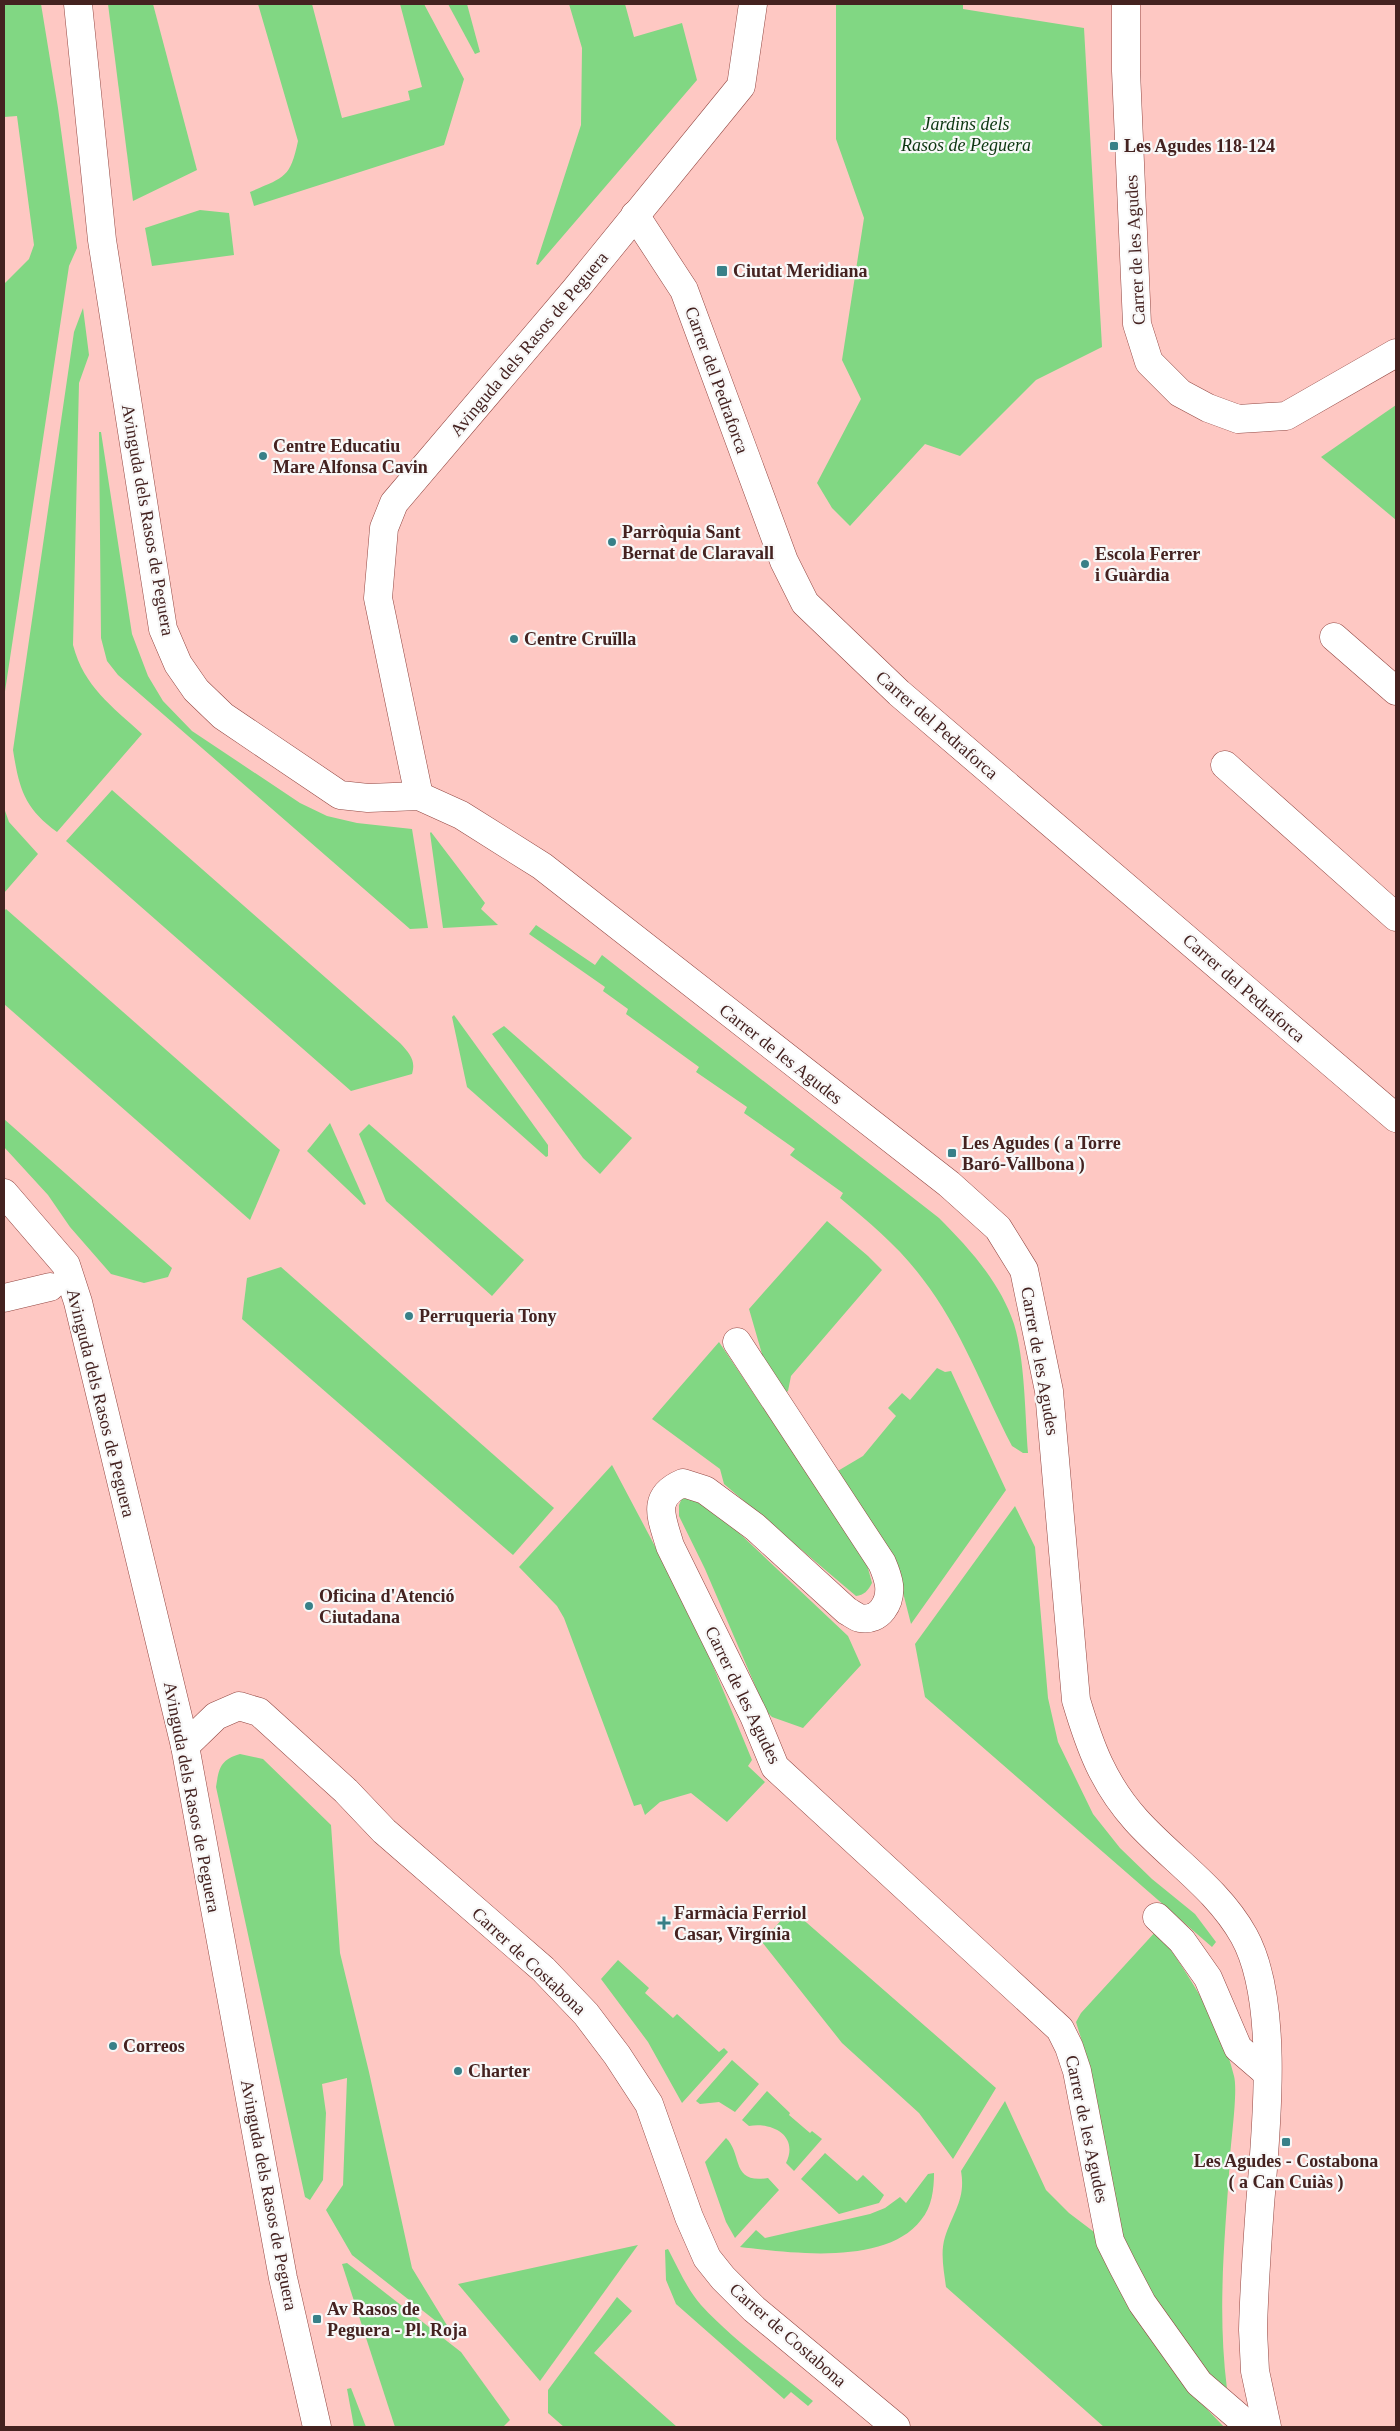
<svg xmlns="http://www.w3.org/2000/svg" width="1400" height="2431" font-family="'Times New Roman',serif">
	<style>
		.green { fill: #81d783 }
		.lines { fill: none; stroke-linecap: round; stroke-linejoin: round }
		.pedestrian-casing { stroke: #934742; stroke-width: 29 }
		.minor-casing { stroke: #934742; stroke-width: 29 }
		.pedestrian { stroke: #fff; stroke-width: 28 }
		.minor { stroke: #fff; stroke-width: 28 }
		.poi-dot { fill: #388088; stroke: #f8f8f8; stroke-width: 2 }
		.labels { text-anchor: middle; stroke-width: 4.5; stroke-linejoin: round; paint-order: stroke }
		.park-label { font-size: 18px; font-style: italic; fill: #0c3610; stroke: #f8f8f8 }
		.poi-label { font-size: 18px; font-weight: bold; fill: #442220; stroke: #f8f8f8; text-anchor: start }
		.street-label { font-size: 18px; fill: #442220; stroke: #f8f8f8 }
	</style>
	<rect width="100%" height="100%" fill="#fec8c3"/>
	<g class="green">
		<path d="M 4,4 L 41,4 L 58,108 L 77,248 L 69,266 L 4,698 L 4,284 L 29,259 L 34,245 L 17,116 L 4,117 Z"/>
		<path d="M 108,4 L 153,4 L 197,170 L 133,201 Z"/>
		<path d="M 258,4 L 312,4 L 342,118 L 410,100 L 408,91 L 422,87 L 400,4 L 424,4 L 464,79 L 444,145 L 254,206 L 250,192 C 284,177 290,179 298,141 Z"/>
		<path d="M 448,4 L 467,4 L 480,52 L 475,54 Z"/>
		<path d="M 569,4 L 625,4 L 634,37 L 682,23 L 697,80 L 538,265 L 536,264 L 581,125 L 582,48 Z"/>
		<path d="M 836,4 L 963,4 L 963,9 L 1084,28 L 1102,347 L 1036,380 L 960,456 L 925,444 L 850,526 L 832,508 L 817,483 L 861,399 L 842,360 L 864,218 L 836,139 Z"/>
		<path d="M 200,210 L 229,213 L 234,255 L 152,266 L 145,228 Z"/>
		<path d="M 83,308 L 89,355 L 79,383 L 73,645 C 84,687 112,706 142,734 L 57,832 C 24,808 19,788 13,750 L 74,332 Z"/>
		<path d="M 1396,405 L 1396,520 L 1321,457 Z"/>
		<path d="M 99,432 L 101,432 L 132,634 L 148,676 L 163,701 L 192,731 L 300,803 L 327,816 L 357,823 L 412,829 L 428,928 L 410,929 L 118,675 L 107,661 L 101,638 Z"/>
		<path d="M 112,790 L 400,1043 C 410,1054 416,1060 412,1074 L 351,1091 L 66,841 Z"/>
		<path d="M 4,808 L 9,822 L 38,854 L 4,893 Z"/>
		<path d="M 431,832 L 485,903 L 481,909 L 498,925 L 443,928 L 430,833 Z"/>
		<path d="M 6,909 L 280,1150 L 250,1220 L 4,1004 L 4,911 Z"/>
		<path d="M 536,925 L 595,965 L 602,955 L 939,1218 C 969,1248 1000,1282 1014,1324 C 1025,1360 1025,1414 1028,1453 L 1023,1453 L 1012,1446 C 983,1390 961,1328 922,1278 C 899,1247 870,1223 840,1198 L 843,1193 L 790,1155 L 795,1149 L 744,1113 L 747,1107 L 696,1072 L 699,1067 L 626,1014 L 628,1009 L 603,991 L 605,987 L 529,934 Z"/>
		<path d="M 454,1015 L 548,1145 L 548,1156 L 546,1157 L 467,1087 L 452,1017 Z"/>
		<path d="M 504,1026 L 632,1138 L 600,1174 L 583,1158 L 492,1034 Z"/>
		<path d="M 4,1119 L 172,1268 L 168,1277 L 144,1283 L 111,1274 L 70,1227 L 48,1195 L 4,1147 Z"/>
		<path d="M 330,1123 L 366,1204 L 364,1205 L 307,1151 Z"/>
		<path d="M 369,1124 L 524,1260 L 492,1296 L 386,1201 L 359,1134 Z"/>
		<path d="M 827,1221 L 868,1256 L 882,1270 L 791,1376 L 788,1391 L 782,1395 L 757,1356 L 762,1354 L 749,1309 Z"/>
		<path d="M 281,1267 L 554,1508 L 513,1555 L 242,1319 L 247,1278 Z"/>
		<path d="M 719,1342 L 866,1561 L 872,1583 C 868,1591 864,1595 856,1596 L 724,1484 L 720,1469 L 652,1419 Z"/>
		<path d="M 937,1368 L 945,1372 L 951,1371 L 1006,1490 L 911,1624 L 900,1581 L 836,1472 L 863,1456 L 896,1416 L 888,1408 L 902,1393 L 910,1400 Z"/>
		<path d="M 612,1465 L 694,1620 L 752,1760 L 748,1766 L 765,1782 L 727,1822 L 691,1793 L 660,1802 L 645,1815 L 641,1804 L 634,1806 L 564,1618 L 557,1606 L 519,1567 Z"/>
		<path d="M 683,1496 L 700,1496 L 848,1636 L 861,1665 L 803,1728 L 772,1717 L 766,1711 L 705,1569 L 679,1516 L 679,1505 Z"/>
		<path d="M 1015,1506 L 1035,1547 L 1048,1698 L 1058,1742 L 1093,1814 L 1120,1848 L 1152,1879 L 1195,1914 L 1216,1942 L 1212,1947 L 925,1697 L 915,1644 Z"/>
		<path d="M 240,1754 L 263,1759 L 331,1825 L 340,1953 L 369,2072 L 412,2268 L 448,2327 L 446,2329 L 352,2255 L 326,2210 L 343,2185 L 347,2078 L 322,2084 L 326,2113 L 323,2180 L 310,2200 L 305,2197 L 216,1787 C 219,1768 220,1760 240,1754 Z"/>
		<path d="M 791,1909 L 996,2088 L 953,2159 L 919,2113 L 842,2043 L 762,1942 Z"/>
		<path d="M 1157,1930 C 1188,1974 1221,2023 1234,2076 C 1238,2091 1231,2140 1230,2159 C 1225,2238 1217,2309 1227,2389 C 1175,2347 1141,2281 1117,2220 L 1085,2051 L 1076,2022 L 1081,2013 Z"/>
		<path d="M 618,1960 L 649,1988 L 645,1993 L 673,2018 L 677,2014 L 719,2052 L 724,2048 L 728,2052 L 682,2103 L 648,2042 L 601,1979 Z"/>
		<path d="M 732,2060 L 759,2084 L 735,2112 L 719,2102 L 700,2104 L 696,2101 Z"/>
		<path d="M 767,2091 L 790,2113 L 789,2115 L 810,2133 L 812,2131 L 822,2139 L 794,2171 L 786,2163 C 799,2136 773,2122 749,2126 L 742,2120 Z"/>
		<path d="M 1005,2101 L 1046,2190 L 1069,2213 L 1098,2235 L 1186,2387 L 1224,2427 L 1104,2427 L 946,2287 C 944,2271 940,2253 945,2237 C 953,2212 966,2199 961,2171 Z"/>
		<path d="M 726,2138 C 743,2154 730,2184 768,2178 L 779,2190 L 735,2238 L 726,2222 L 705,2162 Z"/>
		<path d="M 825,2153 L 857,2181 L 863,2175 L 884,2195 L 879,2203 L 839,2214 L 801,2179 Z"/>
		<path d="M 934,2173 C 934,2189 932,2207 921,2220 C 886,2266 790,2253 740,2247 L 756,2230 L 765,2238 L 870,2214 L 885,2208 L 900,2197 L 906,2203 L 928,2174 Z"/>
		<path d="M 638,2245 L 540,2381 L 458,2284 Z"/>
		<path d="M 668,2249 C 678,2268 687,2289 701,2305 C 734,2341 776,2370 813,2401 L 808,2406 L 791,2392 L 784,2399 L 676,2304 L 666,2280 L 665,2250 Z"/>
		<path d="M 347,2263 L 461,2352 L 510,2420 L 503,2427 L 395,2427 L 342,2264 Z"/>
		<path d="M 617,2297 L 632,2311 L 594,2353 L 677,2427 L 564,2427 L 548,2413 L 548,2390 Z"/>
		<path d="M 351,2388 L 366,2427 L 354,2427 L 347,2389 Z"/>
	</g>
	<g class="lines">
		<defs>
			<path id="pedestrian" d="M 4,1298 L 50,1287"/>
			<g id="minor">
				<path d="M 78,4 L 102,240 L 163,629 L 178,664 L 196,690 L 223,716 L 340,795 L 368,798 L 419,796 L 461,815 L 542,866 L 949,1184 L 998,1228 L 1024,1270 L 1049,1391 L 1076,1700 C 1090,1747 1103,1783 1136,1820 C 1171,1859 1218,1889 1244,1936 C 1280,2001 1266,2132 1260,2205 C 1257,2247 1254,2288 1253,2330 L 1255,2371 L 1267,2427"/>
				<path d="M 1126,4 L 1126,71 L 1137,324 L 1149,362 L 1180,393 L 1208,408 L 1238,419 L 1286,416 L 1396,353"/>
				<path d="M 635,215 L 684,290 L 784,561 L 805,603 L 899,693 L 1396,1118"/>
				<path d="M 1334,637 L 1396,691"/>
				<path d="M 1225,765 L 1396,917"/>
				<path d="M 419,796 L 378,598 L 384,528 L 394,503 L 575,290 L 741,86 L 753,4"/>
				<path d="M 4,1193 L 66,1265 L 78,1302 L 185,1746 L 283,2278 L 317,2427"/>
				<path d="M 737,1342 L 882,1563 C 885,1570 888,1578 889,1585 C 891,1602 880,1622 860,1618 C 856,1617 851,1613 847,1611 L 755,1527 L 705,1490 L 683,1483 C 650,1497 662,1518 670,1546 L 754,1716 L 775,1767 L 1060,2029 L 1069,2047 L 1077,2071 L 1110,2241 L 1123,2267 L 1142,2303 L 1199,2383 L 1242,2420 L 1258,2427"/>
				<path d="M 185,1746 L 216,1716 L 239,1706 L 259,1712 L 346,1791 L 384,1831 L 543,1969 L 586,2014 L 617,2055 L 649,2104 L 689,2217 L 707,2258 L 723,2278 L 754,2309 L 896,2427"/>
				<path d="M 1157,1917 L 1182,1941 L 1208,1978 L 1238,2048 L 1267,2073"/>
			</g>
		</defs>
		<use href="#pedestrian" class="pedestrian-casing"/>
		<use href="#minor" class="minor-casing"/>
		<use href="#pedestrian" class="pedestrian"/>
		<use href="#minor" class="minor"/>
	</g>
	<g class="poi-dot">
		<rect x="1109" y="141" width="10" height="10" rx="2.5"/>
		<rect x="716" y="265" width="12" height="12" rx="2.5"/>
		<circle cx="263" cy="456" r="5"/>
		<circle cx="612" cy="542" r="5"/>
		<circle cx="1085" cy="564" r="5"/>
		<circle cx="514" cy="639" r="5"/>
		<rect x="947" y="1148" width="10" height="10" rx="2.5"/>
		<circle cx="409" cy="1316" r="5"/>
		<circle cx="309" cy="1606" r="5"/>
		<path d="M661.5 1915.5h5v5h5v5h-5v5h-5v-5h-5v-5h5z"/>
		<circle cx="113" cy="2046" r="5"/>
		<circle cx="458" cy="2071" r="5"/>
		<rect x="1281" y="2137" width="10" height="10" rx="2.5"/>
		<rect x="312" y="2314" width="10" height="10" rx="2.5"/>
	</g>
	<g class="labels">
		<g class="park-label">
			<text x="966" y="130">Jardins dels<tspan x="966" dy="21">Rasos de Peguera</tspan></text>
		</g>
		<g class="poi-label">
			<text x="1124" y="152">Les Agudes 118-124</text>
			<text x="733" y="277">Ciutat Meridiana</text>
			<text x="273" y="452">Centre Educatiu<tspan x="273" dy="21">Mare Alfonsa Cavin</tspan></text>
			<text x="622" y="538">Parròquia Sant<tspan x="622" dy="21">Bernat de Claravall</tspan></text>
			<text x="1095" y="560">Escola Ferrer<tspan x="1095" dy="21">i Guàrdia</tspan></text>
			<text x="524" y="645">Centre Cruïlla</text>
			<text x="962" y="1149">Les Agudes ( a Torre<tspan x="962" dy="21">Baró-Vallbona )</tspan></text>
			<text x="419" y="1322">Perruqueria Tony</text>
			<text x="319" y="1602">Oficina d'Atenció<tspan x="319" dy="21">Ciutadana</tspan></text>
			<text x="674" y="1919">Farmàcia Ferriol<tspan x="674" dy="21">Casar, Virgínia</tspan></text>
			<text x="123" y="2052">Correos</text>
			<text x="468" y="2077">Charter</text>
			<text x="1286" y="2167" text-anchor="middle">Les Agudes - Costabona<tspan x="1286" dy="21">( a Can Cuiàs )</tspan></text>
			<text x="327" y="2315">Av Rasos de<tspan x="327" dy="21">Peguera - Pl. Roja</tspan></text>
		</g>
		<g class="street-label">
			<text transform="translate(1135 250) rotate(-93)" y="6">Carrer de les Agudes</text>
			<text transform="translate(529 344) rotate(-50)" y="6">Avinguda dels Rasos de Peguera</text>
			<text transform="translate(717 380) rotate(70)" y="6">Carrer del Pedraforca</text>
			<text transform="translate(148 520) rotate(80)" y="6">Avinguda dels Rasos de Peguera</text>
			<text transform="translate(937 725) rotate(41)" y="6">Carrer del Pedraforca</text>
			<text transform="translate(1244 988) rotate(41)" y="6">Carrer del Pedraforca</text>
			<text transform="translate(781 1054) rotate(38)" y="6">Carrer de les Agudes</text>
			<text transform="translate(1040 1361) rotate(80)" y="6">Carrer de les Agudes</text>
			<text transform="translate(101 1403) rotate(76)" y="6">Avinguda dels Rasos de Peguera</text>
			<text transform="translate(743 1695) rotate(64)" y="6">Carrer de les Agudes</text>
			<text transform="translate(192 1797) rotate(79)" y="6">Avinguda dels Rasos de Peguera</text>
			<text transform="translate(529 1961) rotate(43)" y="6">Carrer de Costabona</text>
			<text transform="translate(1087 2129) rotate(78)" y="6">Carrer de les Agudes</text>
			<text transform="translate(269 2195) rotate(79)" y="6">Avinguda dels Rasos de Peguera</text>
			<text transform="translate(788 2335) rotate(41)" y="6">Carrer de Costabona</text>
		</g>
	</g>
	<rect width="1400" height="2431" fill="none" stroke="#442220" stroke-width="10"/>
</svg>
